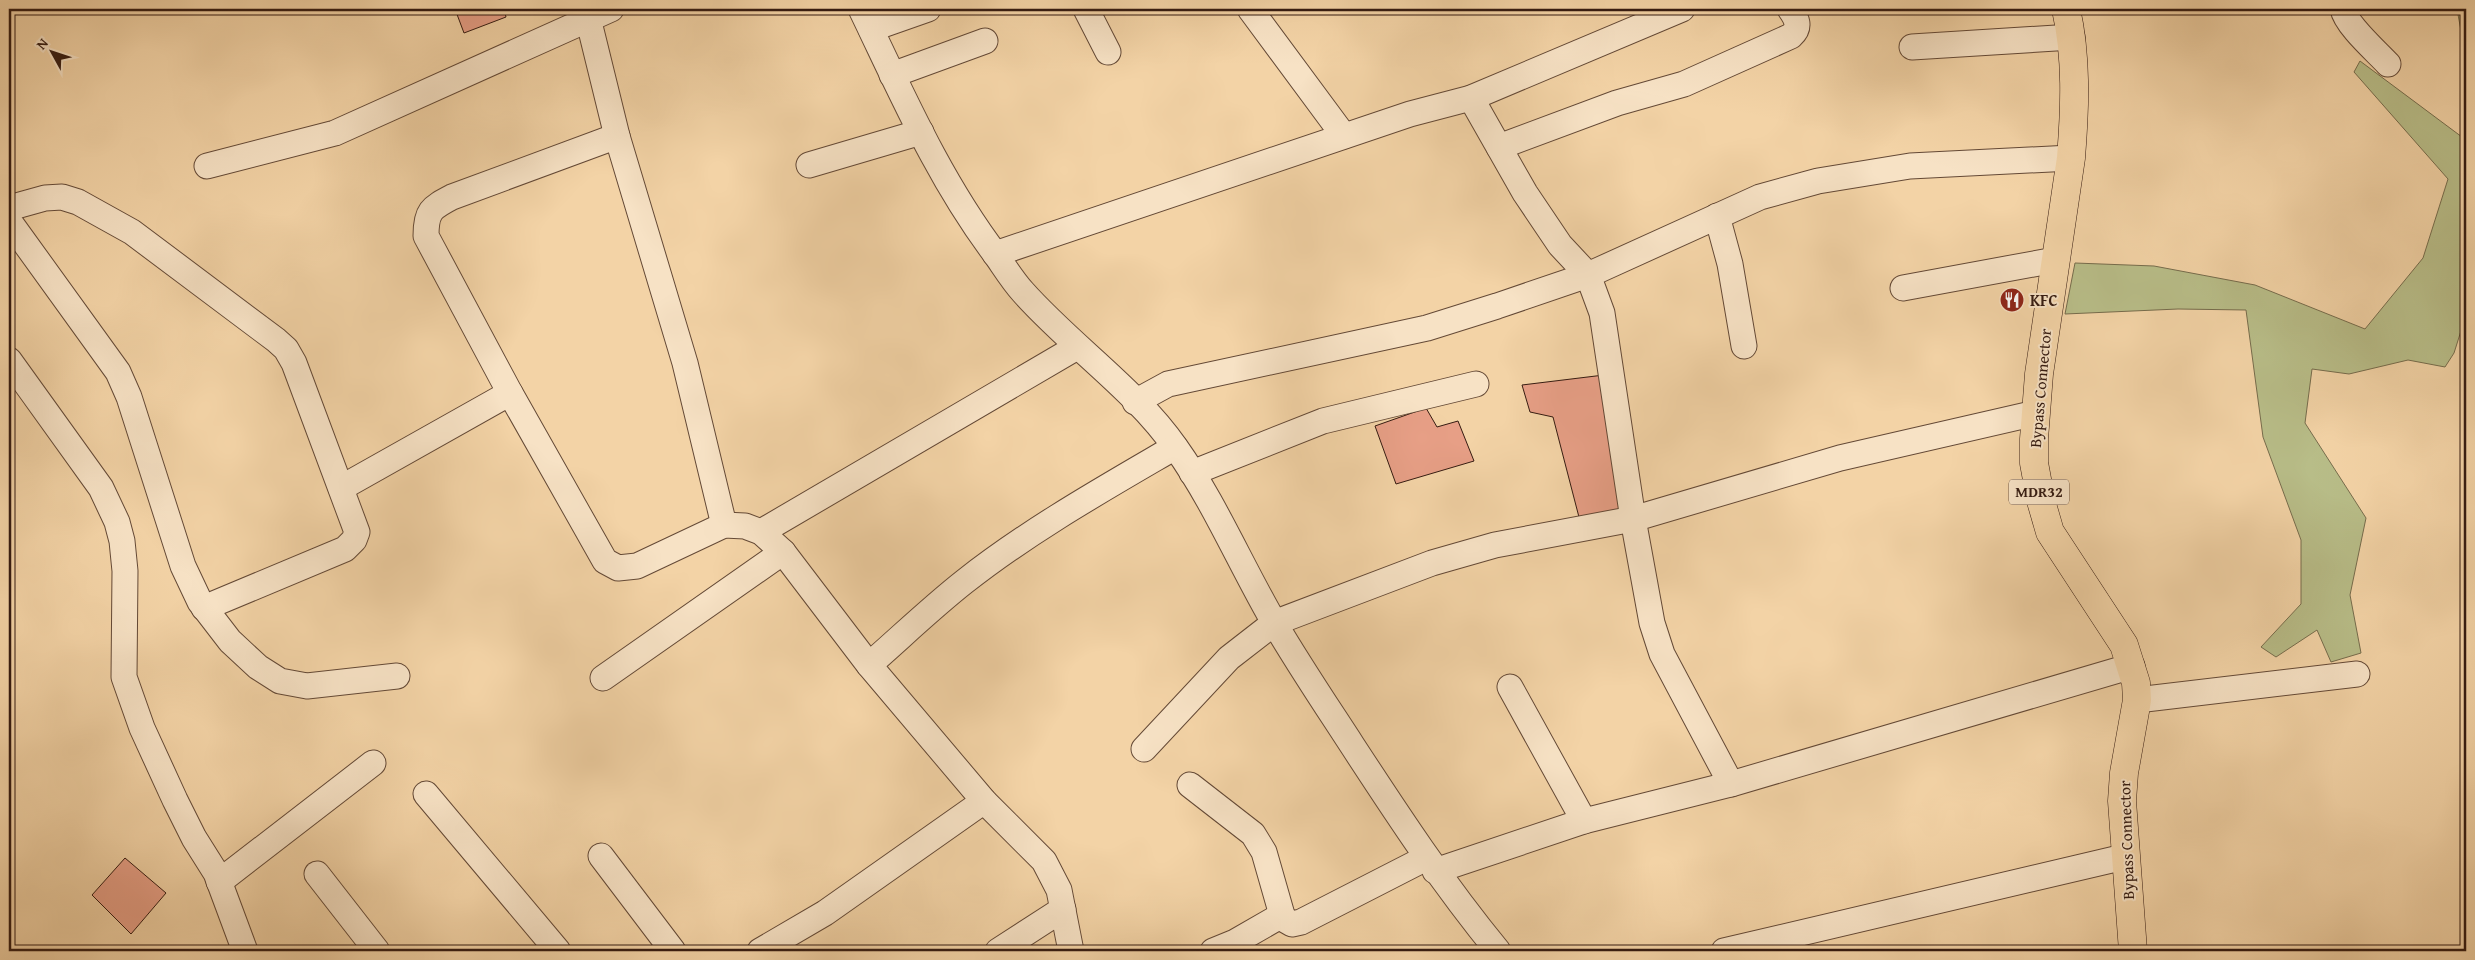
<svg xmlns="http://www.w3.org/2000/svg" width="2475" height="960" font-family="'Gentium Book Plus',serif">
	<style>
		.green { fill: #b8bd88; stroke: #766c4c }
		.building { fill: #e79f86; stroke: #351b11 }
		.lines { fill: none; stroke-linecap: round; stroke-linejoin: round }
		.street-casing { stroke: #644936; stroke-width: 27 }
		.primary-casing { stroke: #351b11; stroke-width: 29 }
		.street { stroke: #f7e2c5; stroke-width: 25 }
		.primary { stroke: #f3d3a6; stroke-width: 28 }
		.labels { text-anchor: middle; stroke-width: 4; stroke-linejoin: round; paint-order: stroke }
		.shield { fill: #f7e2c5; stroke: #6f5747; stroke-width: 1 }
		.shield-label { font-size: 15px; font-weight: bold; fill: #351b11 }
		.poi-label { font-size: 16px; font-weight: bold; fill: #351b11; stroke: #f7e2c5; text-anchor: start }
		.street-label { font-size: 16px; fill: #351b11; stroke: #f7e2c5 }
	</style>
	<rect width="100%" height="100%" fill="#f3d3a6"/>
	<filter id="stains"><feTurbulence type="fractalNoise" baseFrequency=".004" numOctaves="4"/><feColorMatrix values="0 0 0 0 .2 0 0 0 0 .09 0 0 0 0 .02 0 0 0 .5 -.17"/></filter>
	<radialGradient id="worn" r=".72"><stop offset=".6" stop-color="#630" stop-opacity="0"/><stop offset="1" stop-color="#630" stop-opacity=".3"/></radialGradient>
	<g class="green">
		<path d="M 2457,9 L 2466,9 L 2466,58 Z"/>
		<path d="M 2360,61 L 2466,140 L 2466,315 L 2454,353 L 2445,367 L 2408,360 L 2349,374 L 2312,369 L 2305,423 L 2366,518 L 2350,595 L 2361,653 L 2331,662 L 2317,630 L 2276,657 L 2261,647 L 2301,604 L 2301,540 L 2263,437 L 2246,310 L 2178,309 L 2065,314 L 2075,263 L 2154,266 L 2255,285 L 2365,329 L 2423,258 L 2448,179 L 2354,72 Z"/>
	</g>
	<g class="building">
		<path d="M 455,9 L 504,9 L 506,17 L 464,33 Z"/>
		<path d="M 1604,375 L 1621,509 L 1580,521 L 1553,417 L 1530,412 L 1522,385 Z"/>
		<path d="M 1426,408 L 1437,427 L 1458,421 L 1474,461 L 1396,484 L 1375,426 Z"/>
		<path d="M 125,858 L 166,893 L 131,934 L 92,895 Z"/>
	</g>
	<g class="lines">
		<defs>
			<g id="street">
				<path d="M 861,9 C 902,94 939,180 996,255 C 1005,268 1013,281 1023,292 C 1071,346 1136,390 1176,448 C 1215,503 1241,566 1275,624 C 1299,665 1326,705 1352,745 C 1399,817 1443,884 1498,951"/>
				<path d="M 1086,9 L 1108,52"/>
				<path d="M 1250,9 L 1344,136"/>
				<path d="M 2343,9 C 2346,25 2376,51 2388,64"/>
				<path d="M 588,18 L 617,136 L 685,363 L 724,525"/>
				<path d="M 871,29 L 928,9"/>
				<path d="M 1912,47 L 2072,37"/>
				<path d="M 892,75 L 985,41"/>
				<path d="M 1471,98 L 1525,193 L 1560,245 L 1588,275 L 1602,313 L 1633,519 L 1652,623 L 1662,654 L 1731,784"/>
				<path d="M 617,136 L 452,197 C 431,208 426,211 426,236 L 510,393 L 605,561 L 618,568 L 637,566 L 724,525 L 745,526 L 761,532 L 783,552 L 869,665 L 984,801 L 1044,861 L 1059,890 L 1071,951"/>
				<path d="M 1499,147 L 1617,103 L 1684,84 L 1791,36 C 1801,27 1797,19 1790,9"/>
				<path d="M 809,165 L 921,132"/>
				<path d="M 207,166 L 335,133 L 611,9"/>
				<path d="M 9,208 L 45,198 L 62,197 L 78,202 L 132,232 L 276,340 L 286,349 L 294,363 L 357,532 L 354,540 L 345,549 L 204,608"/>
				<path d="M 1717,216 L 1730,264 L 1744,346"/>
				<path d="M 9,221 L 118,372 L 129,397 L 183,566 L 200,602 L 230,641 L 258,667 L 280,681 L 307,686 L 397,676"/>
				<path d="M 995,254 L 1410,114 L 1471,98 L 1682,9"/>
				<path d="M 1903,288 L 2055,260"/>
				<path d="M 9,360 L 101,488 L 117,522 L 122,541 L 125,571 L 124,677 L 142,728 L 175,800 L 194,838 L 216,873 L 245,951"/>
				<path d="M 1135,402 L 1168,384 L 1427,328 L 1497,306 L 1588,275 L 1760,197 L 1818,181 L 1910,166 L 2071,158"/>
				<path d="M 1192,473 L 1323,421 L 1476,384"/>
				<path d="M 341,488 L 510,393"/>
				<path d="M 761,532 L 1077,347"/>
				<path d="M 869,665 C 900,638 931,608 964,582 C 1030,530 1103,489 1175,447"/>
				<path d="M 603,678 L 783,552"/>
				<path d="M 1510,687 L 1584,821"/>
				<path d="M 2137,700 L 2357,674"/>
				<path d="M 1144,749 L 1229,658 L 1274,623 L 1432,563 L 1495,545 L 1633,519 L 1840,458 L 2036,413"/>
				<path d="M 1190,785 L 1253,834 L 1264,852 L 1282,915 L 1285,920 L 1292,924 L 1301,922 L 1426,858"/>
				<path d="M 426,794 L 558,951"/>
				<path d="M 601,856 L 673,951"/>
				<path d="M 1435,871 L 1584,821 L 1731,784 L 2132,666"/>
				<path d="M 317,874 L 377,951"/>
				<path d="M 219,882 L 373,763"/>
				<path d="M 760,951 L 825,913 L 984,801"/>
				<path d="M 998,951 L 1063,909"/>
				<path d="M 1213,951 L 1235,942 L 1282,915"/>
				<path d="M 1724,951 L 2124,857"/>
			</g>
			<path id="primary" d="M 2066,9 C 2077,58 2075,108 2071,158 L 2039,374 L 2034,439 L 2034,463 L 2041,501 L 2050,532 L 2124,645 L 2136,683 L 2137,700 L 2124,773 L 2122,801 L 2133,951"/>
		</defs>
		<use href="#street" class="street-casing"/>
		<use href="#primary" class="primary-casing"/>
		<use href="#street" class="street"/>
		<use href="#primary" class="primary"/>
	</g>
	<defs>
		<symbol id="restaurant-disc" viewBox="-11 -11 22 22"><circle r="9.5" fill="#8f2418" stroke="#f7e2c5"/><path d="M-5-6h1v4h1v-4h1v4h1v-4h1v5L-1.5 .5V6h-2V.5L-5-1ZM5-6V6H3V1.5H1.5Q1.5-4 5-6Z" fill="#fff"/></symbol>
	</defs>
	<g fill-rule="evenodd">
		<use href="#restaurant-disc" x="1998" y="286" width="28" height="28"/>
	</g>
	<g class="labels">
		<rect class="shield" x="2009" y="479.5" width="60" height="25" rx="4"/>
		<g class="shield-label">
			<text x="2039" y="497">MDR32</text>
		</g>
		<g class="poi-label">
			<text x="2030" y="306">KFC</text>
		</g>
		<g class="street-label">
			<text transform="translate(2040 388) rotate(-85)" y="6">Bypass Connector</text>
			<text transform="translate(2126 840) rotate(-92)" y="6">Bypass Connector</text>
		</g>
	</g>
	<rect width="2475" height="960" fill="none" stroke="#f3d3a6" stroke-width="30"/>
	<rect x="10" y="10" width="2455" height="940" fill="none" stroke="#351b11" stroke-width="2.5"/>
	<rect x="15" y="15" width="2445" height="930" fill="none" stroke="#351b11"/>
	<g transform="translate(52 52) rotate(310)" stroke="#f7e2c5" stroke-width="4" paint-order="stroke">
	<path d="M0-4L9 19L0 12L-9 19Z" fill="#351b11"/>
	<text y="-8" font-size="14" font-weight="bold" text-anchor="middle" fill="#351b11">N</text>
	</g>
	<rect width="100%" height="100%" filter="url(#stains)"/>
	<rect width="100%" height="100%" fill="url(#worn)"/>
</svg>
